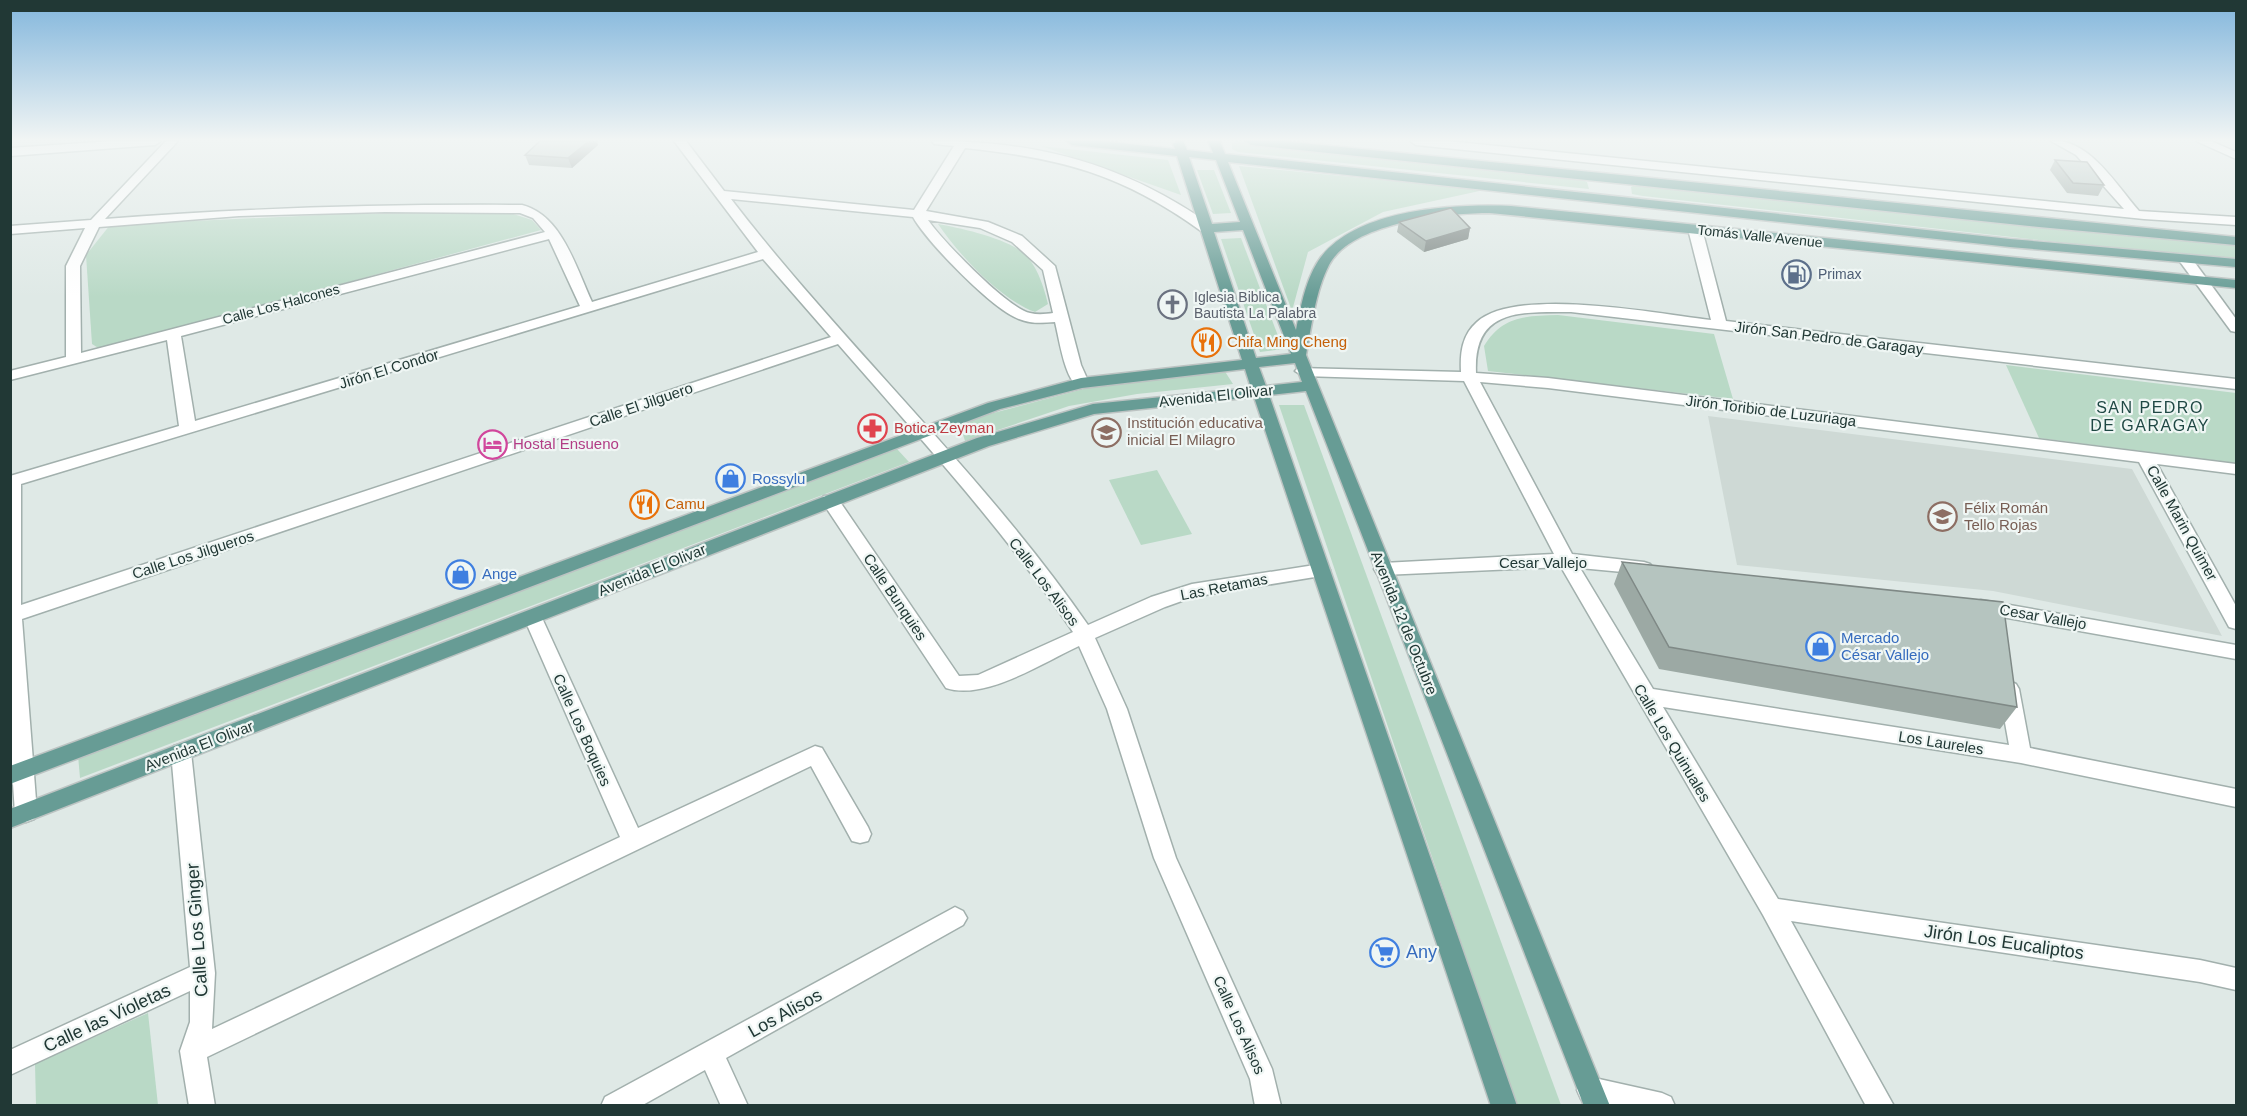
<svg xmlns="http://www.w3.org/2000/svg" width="2247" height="1116" font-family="Arial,sans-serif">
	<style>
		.built { fill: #ced9d5 }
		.green { fill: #b9d9c6 }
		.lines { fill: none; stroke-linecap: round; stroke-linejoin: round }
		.minor-casing { stroke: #a2b0ad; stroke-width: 3 }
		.major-casing { stroke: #bcc3c2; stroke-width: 3 }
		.minor { fill: #fff; fill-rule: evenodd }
		.major { fill: #679c95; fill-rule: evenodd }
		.wall { fill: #9ca9a4 }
		.shaded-wall { fill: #7f8986 }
		.building { fill: #b5c4bf; stroke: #7f8986; stroke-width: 1.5 }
		.labels { text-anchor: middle; stroke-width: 4.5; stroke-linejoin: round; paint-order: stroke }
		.far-street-label { font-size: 14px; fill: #213835; stroke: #eff6f4 }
		.far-service-label { font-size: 14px; fill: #4e5e75; stroke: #eff6f4; text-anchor: start }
		.far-worship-label { font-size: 14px; fill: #5b616d; stroke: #eff6f4; text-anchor: start }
		.street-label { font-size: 15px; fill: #213835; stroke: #eff6f4 }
		.food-label { font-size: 15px; fill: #c56008; stroke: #eff6f4; text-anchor: start }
		.education-label { font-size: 15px; fill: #785e54; stroke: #eff6f4; text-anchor: start }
		.health-label { font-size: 15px; fill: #be3a42; stroke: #eff6f4; text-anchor: start }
		.hotel-label { font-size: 15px; fill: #b23c85; stroke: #eff6f4; text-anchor: start }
		.shop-label { font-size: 15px; fill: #366cbe; stroke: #eff6f4; text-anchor: start }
		.neighbourhood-label { font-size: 16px; letter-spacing: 1.5px; fill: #1f4844; stroke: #eff6f4 }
		.near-street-label { font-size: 18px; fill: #213835; stroke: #eff6f4 }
		.near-shop-label { font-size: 18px; fill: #366cbe; stroke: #eff6f4; text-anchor: start }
	</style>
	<rect width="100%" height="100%" fill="#dfe9e6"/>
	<path class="built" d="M 1708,416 L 2132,469 L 2222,636 L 1993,591 L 1737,565 Z"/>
	<g class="green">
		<path d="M 1236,141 L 1576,178 L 1587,182 L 1589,189 L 1238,152 L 1232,149 L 1232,143 Z"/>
		<path d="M 1041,146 L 1168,160 L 1181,195 Z"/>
		<path d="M 1239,166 L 1484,190 L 1383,212 L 1308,252 L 1292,311 Z"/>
		<path d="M 1197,170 L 1214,170 L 1231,213 L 1213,214 Z"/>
		<path d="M 1635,185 L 2120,234 L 2236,243 L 2236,258 L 2102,247 L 1643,196 L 1632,194 L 1631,187 Z"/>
		<path d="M 507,212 L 532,220 L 541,230 L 100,349 L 92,344 L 86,255 L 110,225 L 341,214 Z"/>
		<path d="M 938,224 C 960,228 1006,238 1023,253 C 1037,264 1044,288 1048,304 L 1035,312 C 1000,299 959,255 938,224 Z"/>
		<path d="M 1241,238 L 1283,349 L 1260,352 L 1221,239 Z"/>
		<path d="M 1558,315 L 1714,334 L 1733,399 L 1488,371 L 1484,346 C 1502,316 1525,316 1558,315 Z"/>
		<path d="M 2006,365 L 2236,393 L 2236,463 L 2039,438 Z"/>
		<path d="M 1224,370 L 1233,384 L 1137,394 L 1069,406 L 965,441 L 959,422 L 1095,386 Z"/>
		<path d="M 1279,405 L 1304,405 L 1561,1105 L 1516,1105 Z"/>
		<path d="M 897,449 L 909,462 L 80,778 L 78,755 Z"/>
		<path d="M 1157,470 L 1192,534 L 1141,545 L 1109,480 Z"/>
		<path d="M 148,1013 L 158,1105 L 36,1105 L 35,1064 Z"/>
	</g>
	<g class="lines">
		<defs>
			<g id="minor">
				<path d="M 113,141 L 161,141 L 155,145 L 10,156 L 10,148 Z"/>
				<path d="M 166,141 L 178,141 L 105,219 C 246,208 381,204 522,205 C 562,215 576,268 592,302 L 758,252 L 674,141 L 686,141 L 724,191 L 914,210 L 954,146 L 934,144 L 932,141 C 1038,141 1124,164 1211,225 L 1211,231 L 1201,231 C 1122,174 1061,158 965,148 L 926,211 L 988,222 L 1022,236 L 1055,266 L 1081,365 L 1089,383 L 1081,388 C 1065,384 1059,337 1055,322 C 1043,323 1031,324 1019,319 C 993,310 927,242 913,217 L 731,199 C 844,346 982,472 1088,625 L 1151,597 L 1192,584 L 1321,564 L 1327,565 L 1330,570 L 1327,575 L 1321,576 L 1193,597 L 1165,607 L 1095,638 L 1127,709 L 1176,858 L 1272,1069 L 1281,1106 L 1255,1106 L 1250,1079 L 1154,858 L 1107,709 L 1079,646 C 1044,662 985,701 946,688 L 821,500 L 824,496 L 836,496 L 959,676 L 978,675 L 1073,632 C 1004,530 919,437 838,344 L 22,619 L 37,813 L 34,819 L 26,822 L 18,819 L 15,813 L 10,740 L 10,476 L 179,426 L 167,340 L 10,380 L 10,371 L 66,357 L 66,266 L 85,228 L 10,234 L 10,226 L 91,220 ZM 385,212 L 520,213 L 533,218 L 545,232 L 81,353 L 80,266 L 99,227 L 239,216 ZM 928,220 L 980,228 L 1012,242 L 1043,270 L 1053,313 C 1046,314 1038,315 1030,313 C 1007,308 942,240 928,220 ZM 549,239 L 580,306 L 195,421 L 181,336 ZM 763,259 L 831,337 L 21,605 L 21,484 Z"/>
				<path d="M 1410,141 L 1447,141 L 2124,209 L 2076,155 L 2051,141 C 2089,138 2116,185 2139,211 L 2236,217 L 2236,225 L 2144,219 L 1416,145 Z"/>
				<path d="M 2196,141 L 2211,141 L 2236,152 L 2236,159 Z"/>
				<path d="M 1695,225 L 1702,229 L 1726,321 L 2236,379 L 2236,389 L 1571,312 C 1521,312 1473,308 1476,373 L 1548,378 L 2236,464 L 2236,474 L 2157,464 L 2236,606 L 2236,629 L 2229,627 L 2139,462 L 1548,388 L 1480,382 L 1572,554 L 1644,562 L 1650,564 L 1653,568 L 1650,572 L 1644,574 L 1580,568 L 1653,689 L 2009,745 L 1999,689 L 2002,684 L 2009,681 L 2016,684 L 2019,689 L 2030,748 L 2236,789 L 2236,807 L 2021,763 L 1663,707 L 1778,899 L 2200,960 L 2236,968 L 2236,990 L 2200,982 L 1791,921 L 1894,1106 L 1866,1106 L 1763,915 L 1561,567 L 1383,575 L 1377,574 L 1374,569 L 1377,564 L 1383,563 L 1554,554 L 1464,381 L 1303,376 L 1295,371 L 1298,368 L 1461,372 C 1460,353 1462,335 1477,322 C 1517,286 1659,314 1711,320 L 1688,229 Z"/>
				<path d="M 2185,255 L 2190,256 L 2236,319 L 2236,332 L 2231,331 L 2178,259 Z"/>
				<path d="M 1981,600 L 2236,645 L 2236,659 L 1974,612 L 1972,607 L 1974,602 Z"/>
				<path d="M 533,611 L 540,613 L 542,618 L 638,828 L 815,746 L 822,748 L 868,827 L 871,834 L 868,841 L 860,843 L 852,841 L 811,766 L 207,1057 L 215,1106 L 189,1106 L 180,1051 L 190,1022 L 190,991 L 10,1075 L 10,1050 L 190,967 L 171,752 L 174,746 L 181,744 L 188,746 L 191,752 L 215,973 L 212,1029 L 620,837 L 524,618 L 526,613 Z"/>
				<path d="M 955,907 L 963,911 L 967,918 L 963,925 L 726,1058 L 748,1106 L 721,1106 L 705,1070 L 641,1106 L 601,1106 L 605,1097 Z"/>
				<path d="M 1590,1077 L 1662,1093 L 1671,1097 L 1675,1106 L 1601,1106 L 1581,1099 L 1577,1090 L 1581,1081 Z"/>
			</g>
			<g id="major">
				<path d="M 1066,141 L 1101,141 L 1175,149 L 1173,144 L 1180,141 L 1183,141 L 1187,150 L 1213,153 L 1208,141 L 1220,141 L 1225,154 L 2010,239 L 2236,259 L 2236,267 L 2010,247 L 1228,162 L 1296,330 C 1301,306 1306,277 1321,257 C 1359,208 1455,204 1511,206 L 2236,280 L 2236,288 L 1490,213 C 1447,213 1352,222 1329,265 C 1315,292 1312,325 1306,355 L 1610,1106 L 1584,1106 L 1306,391 L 1269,395 L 1517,1106 L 1491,1106 L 1254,397 L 1094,414 L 989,446 L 10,828 L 10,809 L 977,438 L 1093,404 L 1251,388 L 1245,369 L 1082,388 L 1000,409 L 10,784 L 10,766 L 988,403 L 1081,378 L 1242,360 L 1177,156 L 1072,145 ZM 1189,157 L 1216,160 L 1240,222 L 1212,224 ZM 1243,230 L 1291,354 L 1256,358 L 1214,232 ZM 1295,363 L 1302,382 L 1266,386 L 1259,367 Z"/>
				<path d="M 1245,141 L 1282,141 L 2236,237 L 2236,245 L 2039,227 L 1251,145 Z"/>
			</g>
		</defs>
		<use href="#minor" class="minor-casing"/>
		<use href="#major" class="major-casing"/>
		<use href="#minor" class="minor"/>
		<use href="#major" class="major"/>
	</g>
	<g class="wall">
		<path d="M 598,145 L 572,168 L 529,165 L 525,155 Z"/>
		<path d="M 2055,160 L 2104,185 L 2098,196 L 2067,193 L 2050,170 Z"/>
		<path d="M 1399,222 L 1470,228 L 1468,239 L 1424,252 L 1397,232 Z"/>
		<path d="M 1622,562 L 2017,707 L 2000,729 L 1659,669 L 1614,584 Z"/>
	</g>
	<g class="shaded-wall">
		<path d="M 589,141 L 597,141 L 598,145 L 572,168 L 568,158 Z"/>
		<path d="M 1470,228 L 1468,239 L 1424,252 L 1426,241 Z"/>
	</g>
	<g class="building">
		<path d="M 540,141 L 589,141 L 568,158 L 525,155 Z"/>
		<path d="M 2055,160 L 2087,162 L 2104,185 L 2073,183 Z"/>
		<path d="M 1451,208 L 1470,228 L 1426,241 L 1399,222 Z"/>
		<path d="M 1622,562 L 2003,602 L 2017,707 L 1669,647 Z"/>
	</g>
	<linearGradient id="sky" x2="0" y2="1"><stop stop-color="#82b6dc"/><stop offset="0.47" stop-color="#f1f5f4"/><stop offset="1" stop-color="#f1f5f4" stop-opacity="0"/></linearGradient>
	<rect width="2247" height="297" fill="url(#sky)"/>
	<defs>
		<symbol id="fuel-ring" viewBox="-11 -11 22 22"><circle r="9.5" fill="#eff6f4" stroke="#5c6f8a" stroke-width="1.5"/><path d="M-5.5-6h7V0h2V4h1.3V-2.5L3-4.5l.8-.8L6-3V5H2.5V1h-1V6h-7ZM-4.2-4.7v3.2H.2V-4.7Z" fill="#5c6f8a"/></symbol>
		<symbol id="church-ring" viewBox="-11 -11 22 22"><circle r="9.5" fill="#eff6f4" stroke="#6b7280" stroke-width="1.5"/><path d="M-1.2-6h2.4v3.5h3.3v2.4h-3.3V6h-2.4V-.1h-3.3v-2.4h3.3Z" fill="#6b7280"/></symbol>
		<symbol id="restaurant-ring" viewBox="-11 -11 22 22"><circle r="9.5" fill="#eff6f4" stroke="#e8710a" stroke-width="1.5"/><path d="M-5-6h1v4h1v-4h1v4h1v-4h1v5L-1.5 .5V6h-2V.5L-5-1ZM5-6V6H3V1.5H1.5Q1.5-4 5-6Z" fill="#e8710a"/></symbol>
		<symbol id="pharmacy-ring" viewBox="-11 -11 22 22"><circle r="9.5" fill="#eff6f4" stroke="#e0444e" stroke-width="1.5"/><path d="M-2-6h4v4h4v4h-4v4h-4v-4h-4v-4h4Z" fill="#e0444e"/></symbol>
		<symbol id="school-ring" viewBox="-11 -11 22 22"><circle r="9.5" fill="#eff6f4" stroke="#8d6e63" stroke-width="1.5"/><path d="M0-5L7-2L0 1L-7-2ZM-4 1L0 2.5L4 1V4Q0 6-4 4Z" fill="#8d6e63"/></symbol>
		<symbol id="hotel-ring" viewBox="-11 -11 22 22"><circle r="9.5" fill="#eff6f4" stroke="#d1479c" stroke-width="1.5"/><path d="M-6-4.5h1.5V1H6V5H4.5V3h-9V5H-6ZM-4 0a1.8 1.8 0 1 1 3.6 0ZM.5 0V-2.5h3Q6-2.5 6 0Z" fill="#d1479c"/></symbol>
		<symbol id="shop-ring" viewBox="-11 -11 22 22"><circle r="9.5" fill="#eff6f4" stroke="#3f7fe0" stroke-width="1.5"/><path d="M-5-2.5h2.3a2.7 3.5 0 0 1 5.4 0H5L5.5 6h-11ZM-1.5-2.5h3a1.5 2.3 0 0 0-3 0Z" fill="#3f7fe0"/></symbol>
		<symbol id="supermarket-ring" viewBox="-11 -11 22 22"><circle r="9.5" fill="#eff6f4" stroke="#3f7fe0" stroke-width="1.5"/><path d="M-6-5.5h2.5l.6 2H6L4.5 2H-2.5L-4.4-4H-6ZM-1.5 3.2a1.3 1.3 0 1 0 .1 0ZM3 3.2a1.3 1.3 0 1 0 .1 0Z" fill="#3f7fe0"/></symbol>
	</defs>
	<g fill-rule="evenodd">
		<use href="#fuel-ring" x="1780" y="258" width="33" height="33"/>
		<use href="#church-ring" x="1156" y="288" width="33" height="33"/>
		<use href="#restaurant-ring" x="1190" y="326" width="33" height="33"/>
		<use href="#pharmacy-ring" x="856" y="412" width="33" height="33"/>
		<use href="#school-ring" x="1090" y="416" width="33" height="33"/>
		<use href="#hotel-ring" x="476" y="428" width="33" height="33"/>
		<use href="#shop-ring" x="714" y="462" width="33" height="33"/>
		<use href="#restaurant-ring" x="628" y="488" width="33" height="33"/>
		<use href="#school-ring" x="1926" y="500" width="33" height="33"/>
		<use href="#shop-ring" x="444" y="558" width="33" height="33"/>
		<use href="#shop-ring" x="1804" y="630" width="33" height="33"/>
		<use href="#supermarket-ring" x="1368" y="936" width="33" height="33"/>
	</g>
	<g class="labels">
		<g class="far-street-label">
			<text transform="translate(1760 236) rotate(6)" y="5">Tomás Valle Avenue</text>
			<text transform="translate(281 304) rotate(-15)" y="5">Calle Los Halcones</text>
		</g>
		<g class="far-service-label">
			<text x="1818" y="279">Primax</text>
		</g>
		<g class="far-worship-label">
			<text x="1194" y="302">Iglesia Biblica<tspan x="1194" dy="16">Bautista La Palabra</tspan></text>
		</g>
		<g class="street-label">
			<text transform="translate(1829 338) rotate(7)" y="5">Jirón San Pedro de Garagay</text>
			<text transform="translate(389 369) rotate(-17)" y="5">Jirón El Condor</text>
			<text transform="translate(1216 396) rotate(-6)" y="5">Avenida El Olivar</text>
			<text transform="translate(641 405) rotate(-19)" y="5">Calle El Jilguero</text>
			<text transform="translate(1771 411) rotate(7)" y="5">Jirón Toribio de Luzuriaga</text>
			<text transform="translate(2182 523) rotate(61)" y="5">Calle Marin Quimer</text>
			<text transform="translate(193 555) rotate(-18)" y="5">Calle Los Jilgueros</text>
			<text x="1543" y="568">Cesar Vallejo</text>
			<text transform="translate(652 570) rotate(-22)" y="5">Avenida El Olivar</text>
			<text transform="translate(1044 582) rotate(53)" y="5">Calle Los Alisos</text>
			<text transform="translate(1224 587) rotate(-11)" y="5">Las Retamas</text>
			<text transform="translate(895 597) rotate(56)" y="5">Calle Bunquies</text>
			<text transform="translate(2043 617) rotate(10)" y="5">Cesar Vallejo</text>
			<text transform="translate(1404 623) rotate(68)" y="5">Avenida 12 de Octubre</text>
			<text transform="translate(582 730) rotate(66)" y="5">Calle Los Boquies</text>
			<text transform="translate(1672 743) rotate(59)" y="5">Calle Los Quinuales</text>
			<text transform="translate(1941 743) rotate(9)" y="5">Los Laureles</text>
			<text transform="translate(199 746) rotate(-21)" y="5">Avenida El Olivar</text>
			<text transform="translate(1239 1025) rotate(66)" y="5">Calle Los Alisos</text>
		</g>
		<g class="food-label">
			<text x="1227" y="347">Chifa Ming Cheng</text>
			<text x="665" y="509">Camu</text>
		</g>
		<g class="education-label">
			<text x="1127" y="428">Institución educativa<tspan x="1127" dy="17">inicial El Milagro</tspan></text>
			<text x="1964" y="513">Félix Román<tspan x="1964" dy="17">Tello Rojas</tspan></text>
		</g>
		<g class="health-label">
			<text x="894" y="433">Botica Zeyman</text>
		</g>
		<g class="hotel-label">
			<text x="513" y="449">Hostal Ensueno</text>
		</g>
		<g class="shop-label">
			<text x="752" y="484">Rossylu</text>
			<text x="482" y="579">Ange</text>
			<text x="1841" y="643">Mercado<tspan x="1841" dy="17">César Vallejo</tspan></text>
		</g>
		<g class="neighbourhood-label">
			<text x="2150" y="413">SAN PEDRO<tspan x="2150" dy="18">DE GARAGAY</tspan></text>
		</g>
		<g class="near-street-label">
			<text transform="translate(197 930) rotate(-94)" y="6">Calle Los Ginger</text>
			<text transform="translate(2004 942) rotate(8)" y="6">Jirón Los Eucaliptos</text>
			<text transform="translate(785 1013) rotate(-29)" y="6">Los Alisos</text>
			<text transform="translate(107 1018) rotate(-25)" y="6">Calle las Violetas</text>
		</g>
		<g class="near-shop-label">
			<text x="1406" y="958">Any</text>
		</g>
	</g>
	<rect width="2247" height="1116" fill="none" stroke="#213835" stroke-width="24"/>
</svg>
